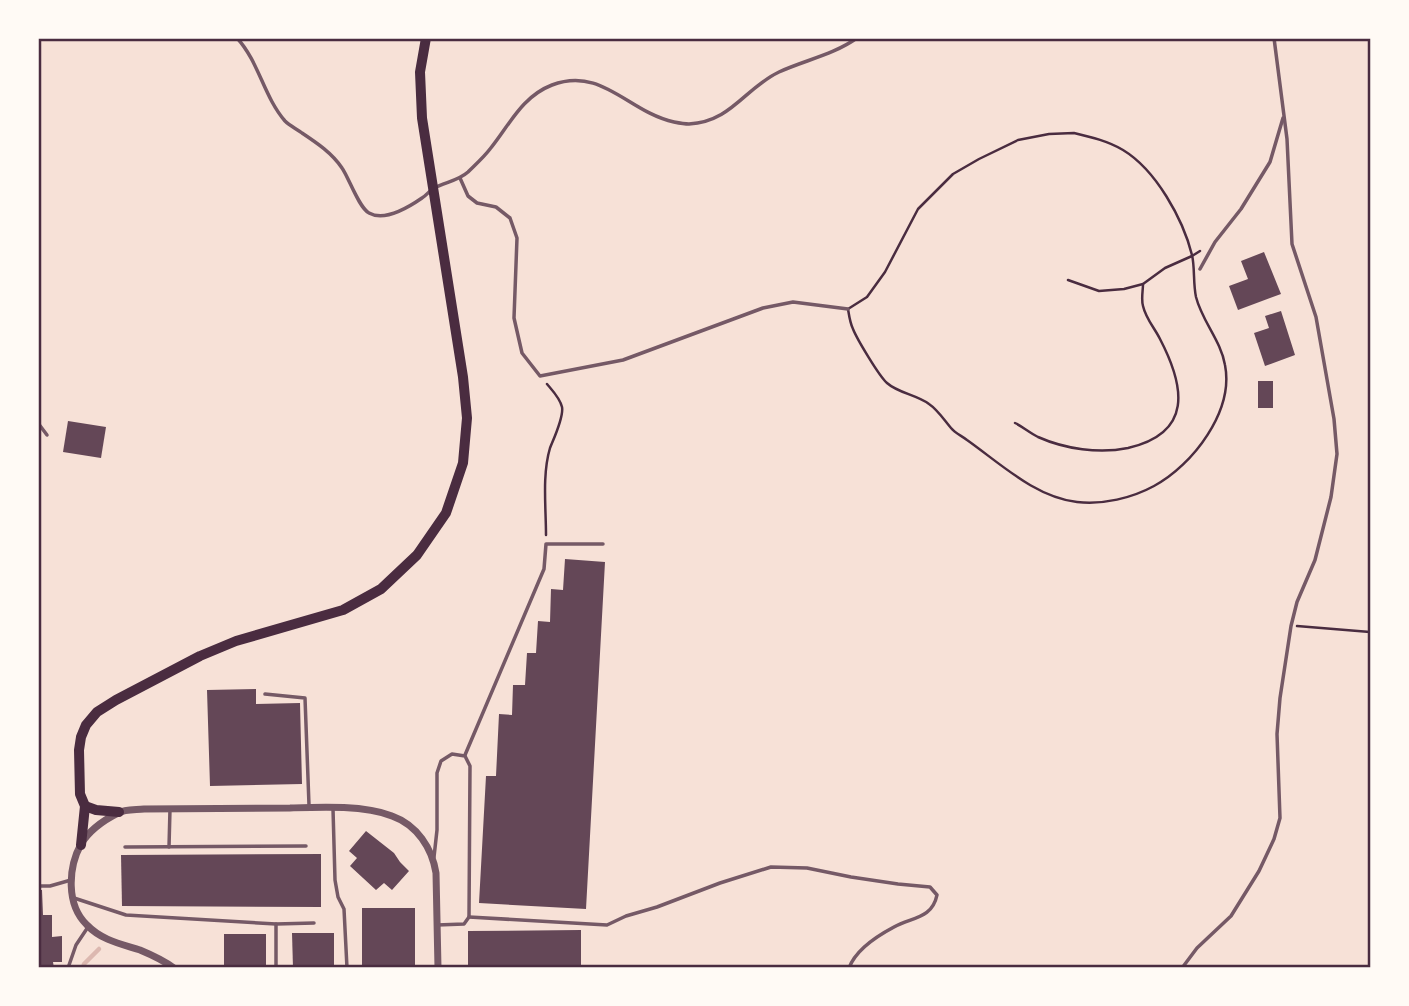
<svg xmlns="http://www.w3.org/2000/svg" width="1409" height="1006" font-family="Inter,sans-serif">
	<style>
		.lines { fill: none; stroke-linecap: round; stroke-linejoin: round }
		.stream { stroke: #dcb8b0; stroke-width: 4.5 }
		.building { fill: #644757 }
		.path { stroke: #4a2c40; stroke-width: 2.5 }
		.service { stroke: #755966; stroke-width: 3.5 }
		.minor { stroke: #755966; stroke-width: 7 }
		.secondary { stroke: #4a2c40; stroke-width: 10 }
		.neatline { fill: none; stroke: #4a2c40; stroke-width: 2.5 }
	</style>
	<rect width="100%" height="100%" fill="#f7e1d7"/>
	<g class="lines">
		<path class="stream" d="M 83,968 L 84,964 L 99,949"/>
	</g>
	<g class="building">
		<path d="M 1264,252 L 1281,294 L 1238,310 L 1229,286 L 1248,279 L 1241,261 Z"/>
		<path d="M 1281,311 L 1295,355 L 1265,366 L 1254,333 L 1269,328 L 1265,316 Z"/>
		<rect x="1258" y="381" width="15" height="27"/>
		<path d="M 68,421 L 106,427 L 101,458 L 63,452 Z"/>
		<path d="M 565,559 L 605,562 L 586,909 L 479,903 L 486,776 L 496,776 L 499,714 L 512,715 L 513,685 L 525,685 L 527,653 L 536,653 L 538,621 L 550,622 L 551,589 L 563,590 Z"/>
		<path d="M 256,689 L 256,704 L 300,703 L 302,784 L 210,786 L 207,690 Z"/>
		<path d="M 366,831 L 394,853 L 400,862 L 409,871 L 392,890 L 384,883 L 376,890 L 350,866 L 357,858 L 349,851 Z"/>
		<path d="M 321,854 L 321,907 L 122,906 L 121,855 Z"/>
		<path d="M 38,890 L 42,890 L 43,915 L 52,915 L 52,937 L 62,936 L 62,962 L 53,962 L 54,968 L 38,968 Z"/>
		<rect x="362" y="908" width="53" height="60"/>
		<path d="M 581,930 L 581,968 L 468,968 L 468,931 Z"/>
		<path d="M 292,933 L 334,933 L 334,968 L 293,968 Z"/>
		<rect x="224" y="934" width="42" height="34"/>
	</g>
	<g class="lines">
		<g class="path">
			<path d="M 1074,133 C 1091,137 1108,141 1123,150 C 1156,170 1183,219 1192,255 C 1195,268 1193,283 1196,297 C 1202,321 1221,341 1225,365 C 1234,411 1193,465 1154,486 C 1132,498 1103,505 1077,502 C 1035,497 1001,464 967,440 C 962,436 955,433 951,428 C 944,420 938,410 929,404 C 917,395 898,393 887,383 C 879,376 857,339 853,329 C 850,323 849,315 848,309 L 867,297 L 885,272 L 918,209 L 953,174 L 979,159 L 1018,140 L 1049,134 Z"/>
			<path d="M 1068,280 L 1099,291 L 1124,289 L 1143,284 L 1165,268 L 1192,256 L 1200,251"/>
			<path d="M 1015,423 C 1023,427 1030,433 1038,437 C 1065,449 1099,454 1128,448 C 1193,433 1185,387 1160,339 C 1154,327 1146,319 1143,306 C 1141,299 1143,291 1143,284"/>
			<path d="M 546,535 C 546,507 542,475 550,448 C 554,438 564,417 562,407 C 560,398 552,390 547,384"/>
			<path d="M 1297,626 L 1370,632"/>
		</g>
		<g class="service">
			<path d="M 237,38 C 259,62 264,97 285,121 C 290,126 297,129 302,133 C 317,143 332,153 342,168 C 349,178 359,208 369,213 C 385,222 409,207 422,198 C 427,195 430,190 434,188 C 445,182 458,181 468,172 C 475,165 484,157 490,149 C 509,126 521,97 552,85 C 602,66 628,112 674,122 C 679,123 684,124 689,124 C 731,122 745,88 779,72 C 805,60 833,55 857,38"/>
			<path d="M 460,178 L 468,196 L 477,203 L 496,207 L 510,218 L 517,238 L 514,318 L 522,353 L 540,376 L 623,360 L 763,308 L 793,302 L 848,309"/>
			<path d="M 1200,269 L 1215,242 L 1241,209 L 1270,162 L 1283,118"/>
			<path d="M 38,423 L 47,435"/>
			<path d="M 265,694 L 305,698 L 309,805"/>
			<path d="M 465,755 L 544,569 L 546,544 L 603,544"/>
			<path d="M 333,809 L 335,880 L 338,897 L 344,909 L 347,968"/>
			<path d="M 125,847 L 306,846"/>
			<path d="M 169,847 L 170,809"/>
			<path d="M 434,857 L 437,830 L 437,773 L 441,761 L 452,754 L 465,756 L 470,766 L 469,917 L 464,924 L 437,925"/>
			<path d="M 38,886 L 50,886 L 71,880"/>
			<path d="M 74,898 L 126,915 L 276,924 L 314,923"/>
			<path d="M 469,917 L 607,925 L 626,916 L 657,907 L 720,883 L 771,867 L 807,868 L 851,877 L 898,884 L 930,887 L 937,895 C 932,919 912,917 894,927 C 877,936 856,949 849,968"/>
			<path d="M 276,924 L 276,968"/>
			<path d="M 68,968 L 76,945 L 88,927"/>
			<path d="M 1182,968 L 1197,948 L 1231,916 L 1259,871 L 1274,839 L 1280,818 L 1277,734 L 1280,698 L 1291,626 L 1297,602 L 1315,560 L 1331,497 L 1337,454 L 1334,419 L 1316,317 L 1292,244 L 1287,139 L 1274,38"/>
		</g>
		<path class="minor" d="M 174,968 C 163,960 152,955 140,950 C 121,944 101,940 87,925 C 66,905 68,868 81,844 C 89,831 104,820 118,813 C 125,809 136,810 144,809 C 193,809 242,808 290,808 C 320,807 364,805 392,816 C 417,825 432,848 436,873 L 438,968"/>
		<g class="secondary">
			<path d="M 85,806 L 96,810 L 119,812"/>
			<path d="M 81,845 L 85,806 L 80,794 L 79,750 L 81,737 L 86,725 L 97,712 L 116,700 L 200,656 L 236,641 L 343,610 L 381,589 L 417,555 L 446,513 L 463,463 L 467,418 L 463,377 L 422,118 L 420,72 L 426,38"/>
		</g>
	</g>
	<rect width="1409" height="1006" fill="none" stroke="#fffaf5" stroke-width="80"/>
	<rect x="40" y="40" width="1329" height="926" class="neatline"/>
</svg>
